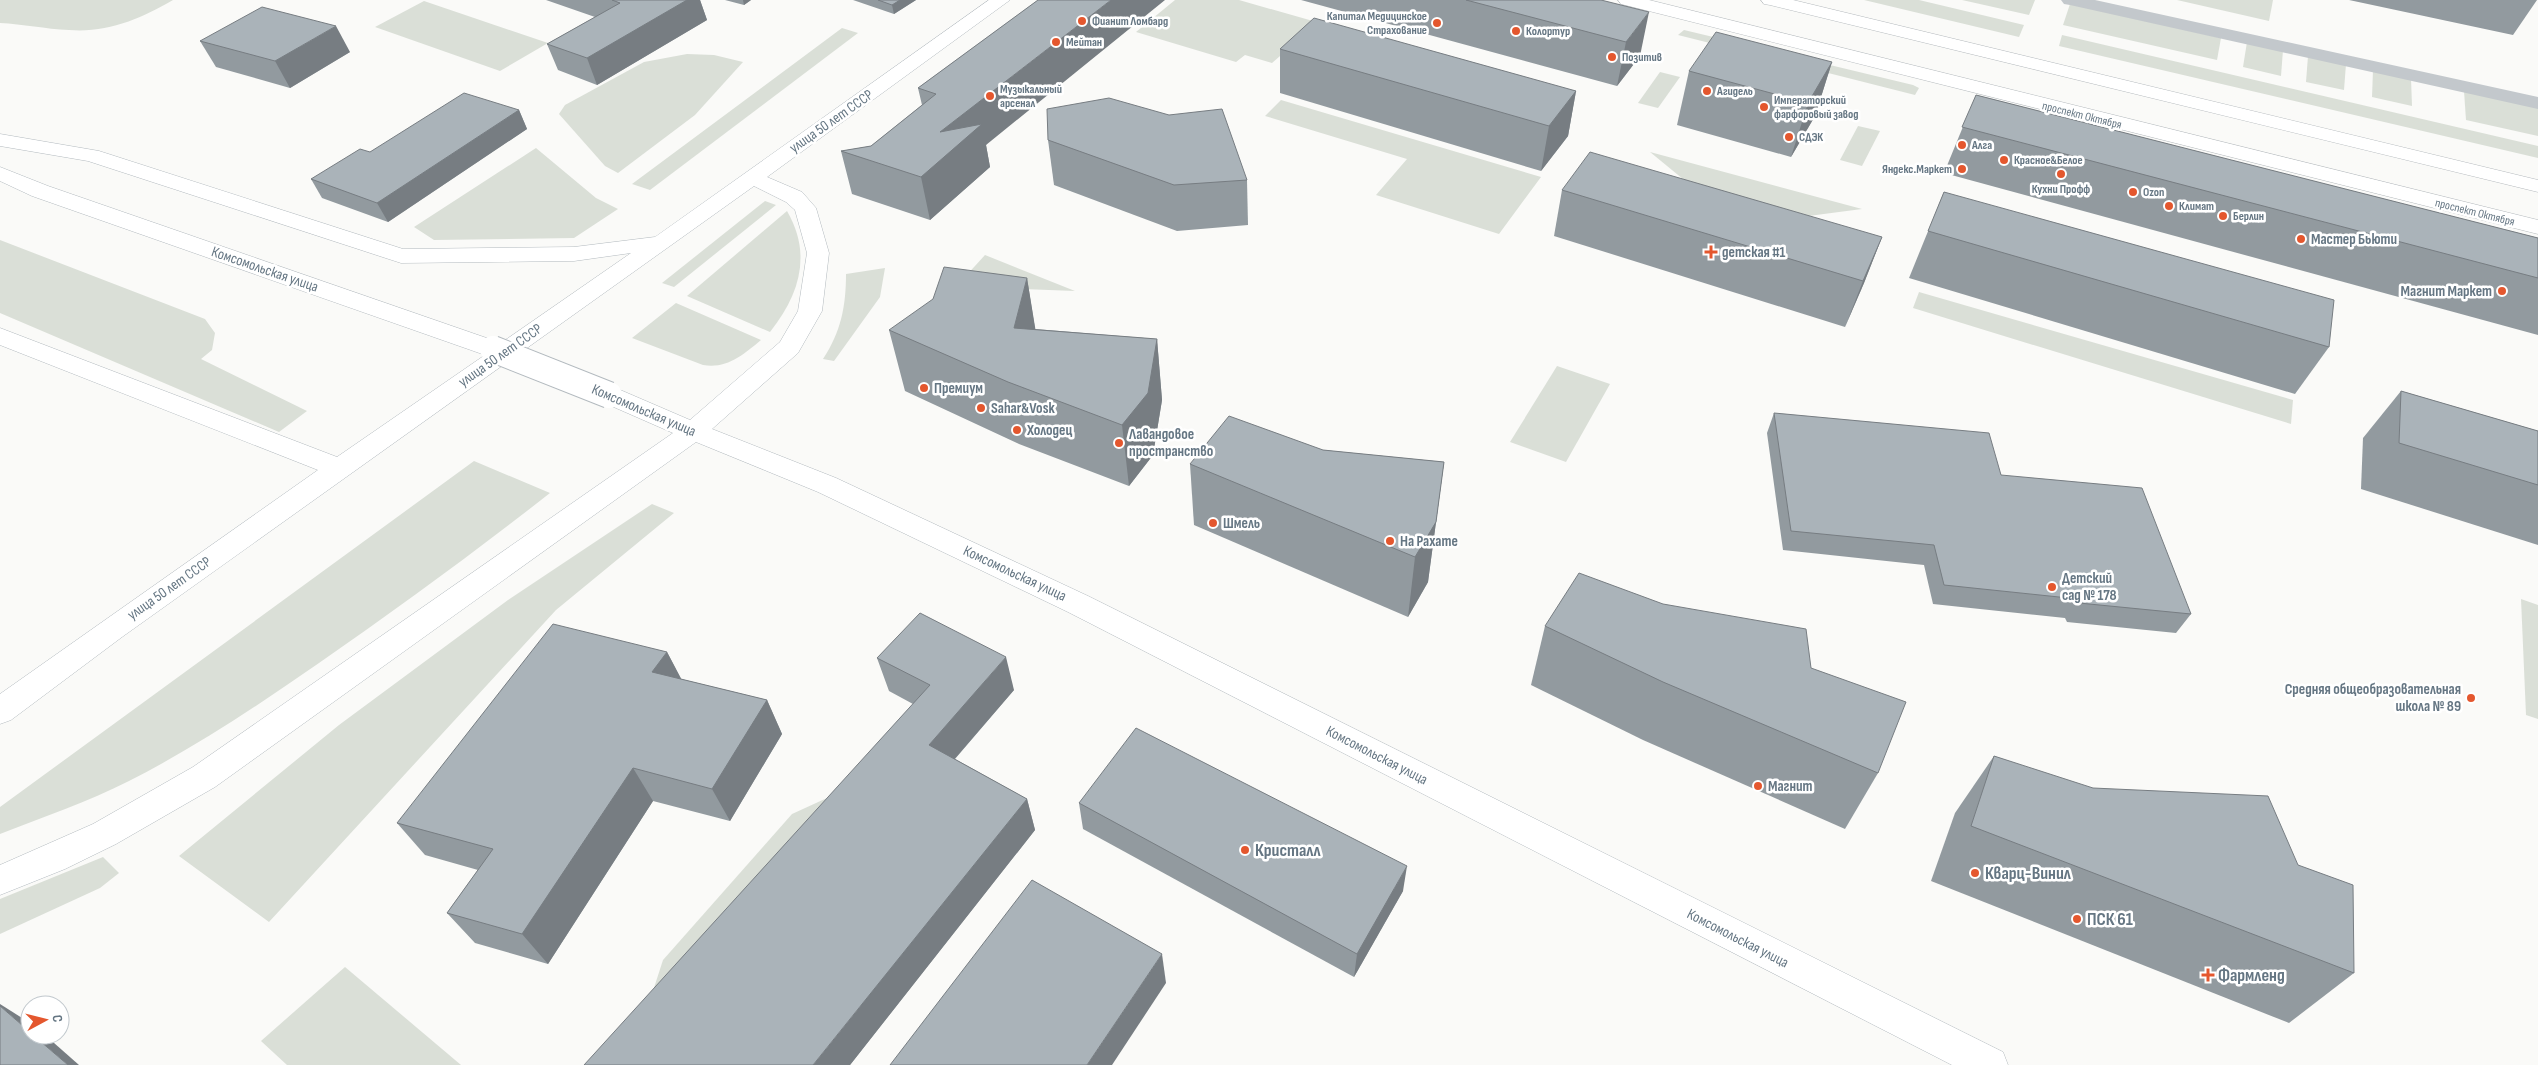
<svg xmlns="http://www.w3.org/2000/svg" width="2538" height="1065" font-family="'Sofia Sans Condensed',sans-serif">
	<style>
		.green { fill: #dadfd7 }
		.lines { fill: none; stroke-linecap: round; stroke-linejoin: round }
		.secondary-casing { stroke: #b3babf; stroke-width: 1 }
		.primary-casing { stroke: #b5babe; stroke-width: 1 }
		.minor { fill: #c3c8cc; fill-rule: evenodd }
		.secondary { fill: #fff; fill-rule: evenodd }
		.primary { fill: #fff; fill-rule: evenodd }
		.secondary-bridge-casing { stroke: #b3babf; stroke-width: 28; stroke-linecap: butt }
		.secondary-bridge { stroke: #fff; stroke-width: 26 }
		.wall { fill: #929a9f }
		.shaded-wall { fill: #777d82 }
		.building { fill: #aab3b9; stroke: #777d82 }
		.poi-dot { fill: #e4572e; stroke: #fff; stroke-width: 2 }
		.labels { text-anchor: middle; stroke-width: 5; stroke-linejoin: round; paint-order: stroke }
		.far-poi-label { font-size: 12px; font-weight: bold; fill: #657683; stroke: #fff; text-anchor: start }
		.far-street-label { font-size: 12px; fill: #657683; stroke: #fff }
		.street-label { font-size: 15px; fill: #657683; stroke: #fff }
		.poi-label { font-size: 15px; font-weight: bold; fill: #657683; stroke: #fff; text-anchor: start }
		.near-poi-label { font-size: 18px; font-weight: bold; fill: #657683; stroke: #fff; text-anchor: start }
	</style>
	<rect width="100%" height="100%" fill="#fafaf8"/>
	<g class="green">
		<path d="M 0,0 L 173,0 C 140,19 108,33 69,30 C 45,29 23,24 0,23 Z"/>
		<path d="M 1175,0 L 1239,0 L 1573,95 L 1295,43 L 1272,63 L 1245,55 L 1236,62 L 1136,32 Z"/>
		<path d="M 1864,0 L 1919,0 L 2024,25 L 2019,37 Z"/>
		<path d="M 1962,0 L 2035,0 L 2029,15 Z"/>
		<path d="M 2177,0 L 2273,0 L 2269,21 Z"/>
		<path d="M 424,1 L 548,43 L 500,71 L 375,27 Z"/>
		<path d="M 2070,4 L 2221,38 L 2217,60 L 2063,25 Z"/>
		<path d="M 842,28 L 858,33 L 650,190 L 632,184 Z"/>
		<path d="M 1684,30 L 1913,85 L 1919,88 L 1915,95 L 1678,35 Z"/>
		<path d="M 2062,35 L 2538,146 L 2538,158 L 2059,46 Z"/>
		<path d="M 2247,42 L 2283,50 L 2281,76 L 2243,67 Z"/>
		<path d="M 687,54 L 714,55 L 743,62 L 695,115 L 618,173 L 605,166 L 559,114 L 565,105 L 644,62 Z"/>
		<path d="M 2308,56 L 2346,64 L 2344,90 L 2306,82 Z"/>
		<path d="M 2373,70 L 2411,78 L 2412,106 L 2372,97 Z"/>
		<path d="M 1660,72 L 1680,77 L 1658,108 L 1638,103 Z"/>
		<path d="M 2464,91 L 2538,107 L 2538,136 L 2466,120 Z"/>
		<path d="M 1281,100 L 1541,177 L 1499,234 L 1376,195 L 1407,159 L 1265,116 Z"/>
		<path d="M 1858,126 L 1880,131 L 1862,166 L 1840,160 Z"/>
		<path d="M 536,148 L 596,198 L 618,209 L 574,238 L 434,240 L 414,227 Z"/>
		<path d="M 1650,152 L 1862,209 L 1739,225 Z"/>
		<path d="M 765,201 L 776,205 L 674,287 L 662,283 Z"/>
		<path d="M 787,211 C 812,254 800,294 770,332 L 687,296 Z"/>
		<path d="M 0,240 L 205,319 L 215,333 L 212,350 L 201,359 L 307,411 L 279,432 L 0,313 Z"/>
		<path d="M 985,255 L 1075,291 L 972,287 L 964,278 Z"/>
		<path d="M 885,268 L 880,297 L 834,361 L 823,359 C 841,332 846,306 846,274 Z"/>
		<path d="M 1919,292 L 2293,400 L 2291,424 L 1913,308 Z"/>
		<path d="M 676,303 L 761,340 C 743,355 727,369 703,365 L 632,338 Z"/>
		<path d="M 1557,366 L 1610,384 L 1566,462 L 1510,442 Z"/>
		<path d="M 474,461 L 550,493 C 475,552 397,609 319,663 C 257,706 196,747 129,781 C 88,802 43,817 0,834 L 0,807 Z"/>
		<path d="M 652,504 L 674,513 L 556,610 L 269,922 L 179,856 L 339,725 L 508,600 Z"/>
		<path d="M 2521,599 L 2538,605 L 2538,719 L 2526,715 Z"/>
		<path d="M 827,798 L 651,997 L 663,960 L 792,814 Z"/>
		<path d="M 103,857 L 119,873 L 100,888 L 0,934 L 0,899 Z"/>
		<path d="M 345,967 L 461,1065 L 287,1065 L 261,1041 Z"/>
	</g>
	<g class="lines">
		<defs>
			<path id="secondary" d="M 989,0 L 1010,0 L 767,177 L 802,192 L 816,208 L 829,253 L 822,311 L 798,353 L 712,429 L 836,478 L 1088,596 L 2003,1052 L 2008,1065 L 1952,1065 L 1068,612 L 818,492 L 696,442 L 215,787 L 116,844 L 65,869 L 0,895 L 0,865 L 93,824 L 193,767 L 673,433 L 600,401 L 596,395 L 600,389 L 609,386 L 618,389 L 690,420 L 780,342 L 798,311 L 807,253 L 795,210 L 786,202 L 754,186 L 122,637 L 11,720 L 0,724 L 0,694 L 318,470 L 0,345 L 0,328 L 337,457 L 485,355 L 32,196 L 0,181 L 0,167 L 48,186 L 501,343 L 631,253 L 574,261 L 401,263 L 88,161 L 0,146 L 0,134 L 99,151 L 403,249 L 574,247 L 655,237 Z"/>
			<g id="primary">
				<path d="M 1618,0 L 1649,0 L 2538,220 L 2538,234 L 1621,4 Z"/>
				<path d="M 1761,0 L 1793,0 L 2538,180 L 2538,192 L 1770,5 L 1764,4 Z"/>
			</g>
		</defs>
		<use href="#secondary" class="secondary-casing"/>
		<use href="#primary" class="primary-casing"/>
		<path class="minor" d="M 2061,0 L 2095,0 L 2538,97 L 2538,109 L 2070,5 L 2064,4 Z"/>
		<use href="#secondary" class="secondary"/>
		<use href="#primary" class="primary"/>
		<defs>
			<path id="secondary-bridge" d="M 493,349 L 609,395"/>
		</defs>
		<use href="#secondary-bridge" class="secondary-bridge-casing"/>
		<use href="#secondary-bridge" class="secondary-bridge"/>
	</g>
	<g class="wall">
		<path d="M 546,0 L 700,0 L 707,20 L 597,85 L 558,70 L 547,44 L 595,17 Z"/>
		<path d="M 725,0 L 751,0 L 744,5 Z"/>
		<path d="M 853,0 L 916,0 L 894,14 Z"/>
		<path d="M 1038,0 L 986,145 L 990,167 L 930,220 L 852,194 L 841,151 L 871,146 L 922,105 L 918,88 Z"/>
		<path d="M 1301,0 L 1601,0 L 1640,56 L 1617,86 Z"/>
		<path d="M 2349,0 L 2537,0 L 2513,35 Z"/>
		<path d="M 200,41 L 350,52 L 290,88 L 216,67 Z"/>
		<path d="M 1280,49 L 1576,91 L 1568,136 L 1541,171 L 1280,93 Z"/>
		<path d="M 1832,62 L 1815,116 L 1791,157 L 1677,125 L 1689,71 Z"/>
		<path d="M 1976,95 L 2538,238 L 2538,335 L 1944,173 Z"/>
		<path d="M 519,110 L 527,129 L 388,222 L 322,198 L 311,179 L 370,152 Z"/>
		<path d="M 1048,140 L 1247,180 L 1248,225 L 1177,231 L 1054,185 Z"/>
		<path d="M 1562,190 L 1882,237 L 1864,283 L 1845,327 L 1554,236 Z"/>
		<path d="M 1944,192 L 2329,347 L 2295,394 L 1909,278 Z"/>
		<path d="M 1027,278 L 1035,329 L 1157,339 L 1162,400 L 1153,455 L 1129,486 L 1019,444 L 905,391 L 889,330 Z"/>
		<path d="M 2401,391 L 2538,431 L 2538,545 L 2361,489 L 2363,438 Z"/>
		<path d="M 1774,413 L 2001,475 L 2191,614 L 2176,633 L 2067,622 L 2065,618 L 1933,604 L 1924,565 L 1783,550 L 1767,433 Z"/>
		<path d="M 1323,450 L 1444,462 L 1428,582 L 1408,617 L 1194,525 L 1190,464 Z"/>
		<path d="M 1545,626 L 1811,668 L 1878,773 L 1845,829 L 1643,740 L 1531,685 Z"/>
		<path d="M 667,652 L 681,679 L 767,700 L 782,734 L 730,821 L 653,801 L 548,964 L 475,943 L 447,913 L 478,870 L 425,855 L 397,823 Z"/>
		<path d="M 877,658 L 1014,690 L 955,759 L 1027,799 L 1035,830 L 850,1065 L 913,704 L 889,691 Z"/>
		<path d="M 1994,756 L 2298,865 L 2354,973 L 2289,1023 L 1931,881 L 1955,813 Z"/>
		<path d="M 1079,803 L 1403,891 L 1354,977 L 1083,829 Z"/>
	</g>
	<g class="shaded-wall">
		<path d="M 687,0 L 700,0 L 707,20 L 597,85 L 587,58 Z"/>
		<path d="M 743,0 L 751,0 L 744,5 Z"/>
		<path d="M 900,0 L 916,0 L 894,14 L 892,5 Z"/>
		<path d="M 1111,0 L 1165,0 L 986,145 L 990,167 L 930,220 L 921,177 L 940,132 Z"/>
		<path d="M 1649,12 L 1640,56 L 1617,86 L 1626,42 Z"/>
		<path d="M 336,26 L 350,52 L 290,88 L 275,61 Z"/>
		<path d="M 1832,62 L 1815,116 L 1791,157 L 1808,103 Z"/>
		<path d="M 1576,91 L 1568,136 L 1541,171 L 1549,126 Z"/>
		<path d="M 519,110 L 527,129 L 388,222 L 377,203 Z"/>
		<path d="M 1882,237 L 1864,283 L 1845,327 L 1863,281 Z"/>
		<path d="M 1027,278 L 1037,339 L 1024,389 L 1014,328 Z"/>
		<path d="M 1157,339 L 1162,400 L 1153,455 L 1129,486 L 1122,425 Z"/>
		<path d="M 1444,462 L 1428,582 L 1408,617 L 1415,557 Z"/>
		<path d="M 667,652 L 685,686 L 652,672 Z"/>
		<path d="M 1006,657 L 1014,690 L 939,777 L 929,745 Z"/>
		<path d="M 767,700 L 782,734 L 730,821 L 712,789 Z"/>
		<path d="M 633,768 L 653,801 L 548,964 L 522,934 Z"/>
		<path d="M 1027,799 L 1035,830 L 850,1065 L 813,1065 Z"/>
		<path d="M 1407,866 L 1403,891 L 1354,977 L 1357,954 Z"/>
		<path d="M 1162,954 L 1166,983 L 1112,1065 L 1087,1065 Z"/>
		<path d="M 0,1004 L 30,1023 L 30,1032 L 0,1006 Z"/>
		<path d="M 33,1035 L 45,1035 L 79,1065 L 68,1065 Z"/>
	</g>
	<g class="building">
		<path d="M 612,0 L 687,0 L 587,58 L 547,44 L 620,3 Z"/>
		<path d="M 878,0 L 900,0 L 892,5 Z"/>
		<path d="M 1038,0 L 1111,0 L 940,132 L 982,124 L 921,177 L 841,151 L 871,146 L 936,94 L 918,88 Z"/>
		<path d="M 1466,0 L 1601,0 L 1649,12 L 1626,42 Z"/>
		<path d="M 262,7 L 336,26 L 275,61 L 200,41 Z"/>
		<path d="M 1314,18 L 1576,91 L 1549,126 L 1280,49 Z"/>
		<path d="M 1716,32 L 1832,62 L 1808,103 L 1689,71 Z"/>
		<path d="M 464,93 L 519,110 L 377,203 L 311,179 L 360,149 L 370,152 Z"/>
		<path d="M 1976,95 L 2538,238 L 2538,278 L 1962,127 Z"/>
		<path d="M 1109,98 L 1169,115 L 1222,109 L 1247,180 L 1174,185 L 1048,140 L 1047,109 Z"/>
		<path d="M 1590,152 L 1882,237 L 1863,281 L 1562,190 Z"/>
		<path d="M 1944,192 L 2334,300 L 2329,347 L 1928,231 Z"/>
		<path d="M 944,267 L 1027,278 L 1014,328 L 1157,339 L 1148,393 L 1122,425 L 1008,382 L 889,330 L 933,299 Z"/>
		<path d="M 2401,391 L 2538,431 L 2538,485 L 2399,443 Z"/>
		<path d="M 1774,413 L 1989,433 L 2001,475 L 2142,488 L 2191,614 L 2079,603 L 2078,599 L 1944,585 L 1934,545 L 1791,531 Z"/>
		<path d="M 1229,416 L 1323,450 L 1444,462 L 1436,522 L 1415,557 L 1190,464 Z"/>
		<path d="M 1579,573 L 1663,604 L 1806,629 L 1811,668 L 1906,702 L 1878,773 L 1663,682 L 1545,626 Z"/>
		<path d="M 920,613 L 1006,657 L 929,745 L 1027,799 L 813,1065 L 584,1065 L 930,685 L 877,658 Z"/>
		<path d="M 553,624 L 667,652 L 652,672 L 767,700 L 712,789 L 633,768 L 522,934 L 447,913 L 493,849 L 397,823 Z"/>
		<path d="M 1136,728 L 1407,866 L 1357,954 L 1079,803 Z"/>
		<path d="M 1994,756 L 2093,788 L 2268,796 L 2298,865 L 2353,885 L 2354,973 L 1971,826 Z"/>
		<path d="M 1032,880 L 1162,954 L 1087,1065 L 890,1065 Z"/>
		<path d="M 0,1006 L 30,1032 L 30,1035 L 33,1035 L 68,1065 L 0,1065 Z"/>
	</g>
	<g class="poi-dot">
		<circle cx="1082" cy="21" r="5"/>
		<circle cx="1437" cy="23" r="5"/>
		<circle cx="1516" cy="31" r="5"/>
		<circle cx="1056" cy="42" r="5"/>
		<circle cx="1612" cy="57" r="5"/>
		<circle cx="1707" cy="91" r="5"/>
		<circle cx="990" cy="96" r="5"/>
		<circle cx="1764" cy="107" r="5"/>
		<circle cx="1789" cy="137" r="5"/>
		<circle cx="1962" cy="145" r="5"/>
		<circle cx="2004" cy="160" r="5"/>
		<circle cx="1962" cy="169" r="5"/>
		<circle cx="2061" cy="174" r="5"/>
		<circle cx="2133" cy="192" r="5"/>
		<circle cx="2169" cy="206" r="5"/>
		<circle cx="2223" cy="216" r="5"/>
		<circle cx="2301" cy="239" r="5"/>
		<path d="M1708.5 244.5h5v5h5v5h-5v5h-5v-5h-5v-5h5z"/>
		<circle cx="2502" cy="291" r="5"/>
		<circle cx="924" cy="388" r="5"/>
		<circle cx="981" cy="408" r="5"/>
		<circle cx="1017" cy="430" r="5"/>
		<circle cx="1119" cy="443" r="5"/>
		<circle cx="1213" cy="523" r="5"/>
		<circle cx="1390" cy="541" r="5"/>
		<circle cx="2052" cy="587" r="5"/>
		<circle cx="2471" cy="698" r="5"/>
		<circle cx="1758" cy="786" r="5"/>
		<circle cx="1245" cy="850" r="5"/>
		<circle cx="1975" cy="873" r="5"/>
		<circle cx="2077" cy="919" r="5"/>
		<path d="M2205.5 967.5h5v5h5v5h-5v5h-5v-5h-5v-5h5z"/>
	</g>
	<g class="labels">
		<g class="far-poi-label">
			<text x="1427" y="20" text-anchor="end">Капитал Медицинское<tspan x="1427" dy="14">Страхование</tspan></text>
			<text x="1092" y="25">Фианит Ломбард</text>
			<text x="1526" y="35">Колортур</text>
			<text x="1066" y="46">Мейтан</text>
			<text x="1622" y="61">Позитив</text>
			<text x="1000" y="93">Музыкальный<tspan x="1000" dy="14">арсенал</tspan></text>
			<text x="1717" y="95">Агидель</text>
			<text x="1774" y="104">Императорский<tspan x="1774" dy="14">фарфоровый завод</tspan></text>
			<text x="1799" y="141">СДЭК</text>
			<text x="1972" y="149">Алга</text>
			<text x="2014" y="164">Красное&amp;Белое</text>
			<text x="1952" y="173" text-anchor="end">Яндекс.Маркет</text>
			<text x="2061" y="193" text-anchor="middle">Кухни Профф</text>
			<text x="2143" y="196">Ozon</text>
			<text x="2179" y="210">Климат</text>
			<text x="2233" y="220">Берлин</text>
		</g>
		<g class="far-street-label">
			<text transform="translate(2082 115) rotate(14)" y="4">проспект Октября</text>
			<text transform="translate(2475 212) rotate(14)" y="4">проспект Октября</text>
		</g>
		<g class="street-label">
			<text transform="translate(831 121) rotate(-35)" y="5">улица 50 лет СССР</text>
			<text transform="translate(265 269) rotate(19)" y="5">Комсомольская улица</text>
			<text transform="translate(500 355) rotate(-35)" y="5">улица 50 лет СССР</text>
			<text transform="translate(644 410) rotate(23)" y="5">Комсомольская улица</text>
			<text transform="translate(1015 573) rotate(25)" y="5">Комсомольская улица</text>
			<text transform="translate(169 588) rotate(-35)" y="5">улица 50 лет СССР</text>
			<text transform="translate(1377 755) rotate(27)" y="5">Комсомольская улица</text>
			<text transform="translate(1738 938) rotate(27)" y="5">Комсомольская улица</text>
		</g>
		<g class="poi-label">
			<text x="2311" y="244">Мастер Бьюти</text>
			<text x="1722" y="257">детская #1</text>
			<text x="2492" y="296" text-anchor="end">Магнит Маркет</text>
			<text x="934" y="393">Премиум</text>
			<text x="991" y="413">Sahar&amp;Vosk</text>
			<text x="1027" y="435">Холодец</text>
			<text x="1129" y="439">Лавандовое<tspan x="1129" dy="17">пространство</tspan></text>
			<text x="1223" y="528">Шмель</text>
			<text x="1400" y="546">На Рахате</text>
			<text x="2062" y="583">Детский<tspan x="2062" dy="17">сад № 178</tspan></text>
			<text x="2461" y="694" text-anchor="end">Средняя общеобразовательная<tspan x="2461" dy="17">школа № 89</tspan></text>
			<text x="1768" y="791">Магнит</text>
		</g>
		<g class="near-poi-label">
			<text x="1255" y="856">Кристалл</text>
			<text x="1985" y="879">Кварц-Винил</text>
			<text x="2087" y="925">ПСК 61</text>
			<text x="2218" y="981">Фармленд</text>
		</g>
	</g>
	<g transform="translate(45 1020) rotate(83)"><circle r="24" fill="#ffffff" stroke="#c1c8cd"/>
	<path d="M0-4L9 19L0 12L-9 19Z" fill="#e4572e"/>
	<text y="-8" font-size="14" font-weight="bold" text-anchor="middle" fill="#657683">С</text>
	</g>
</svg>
